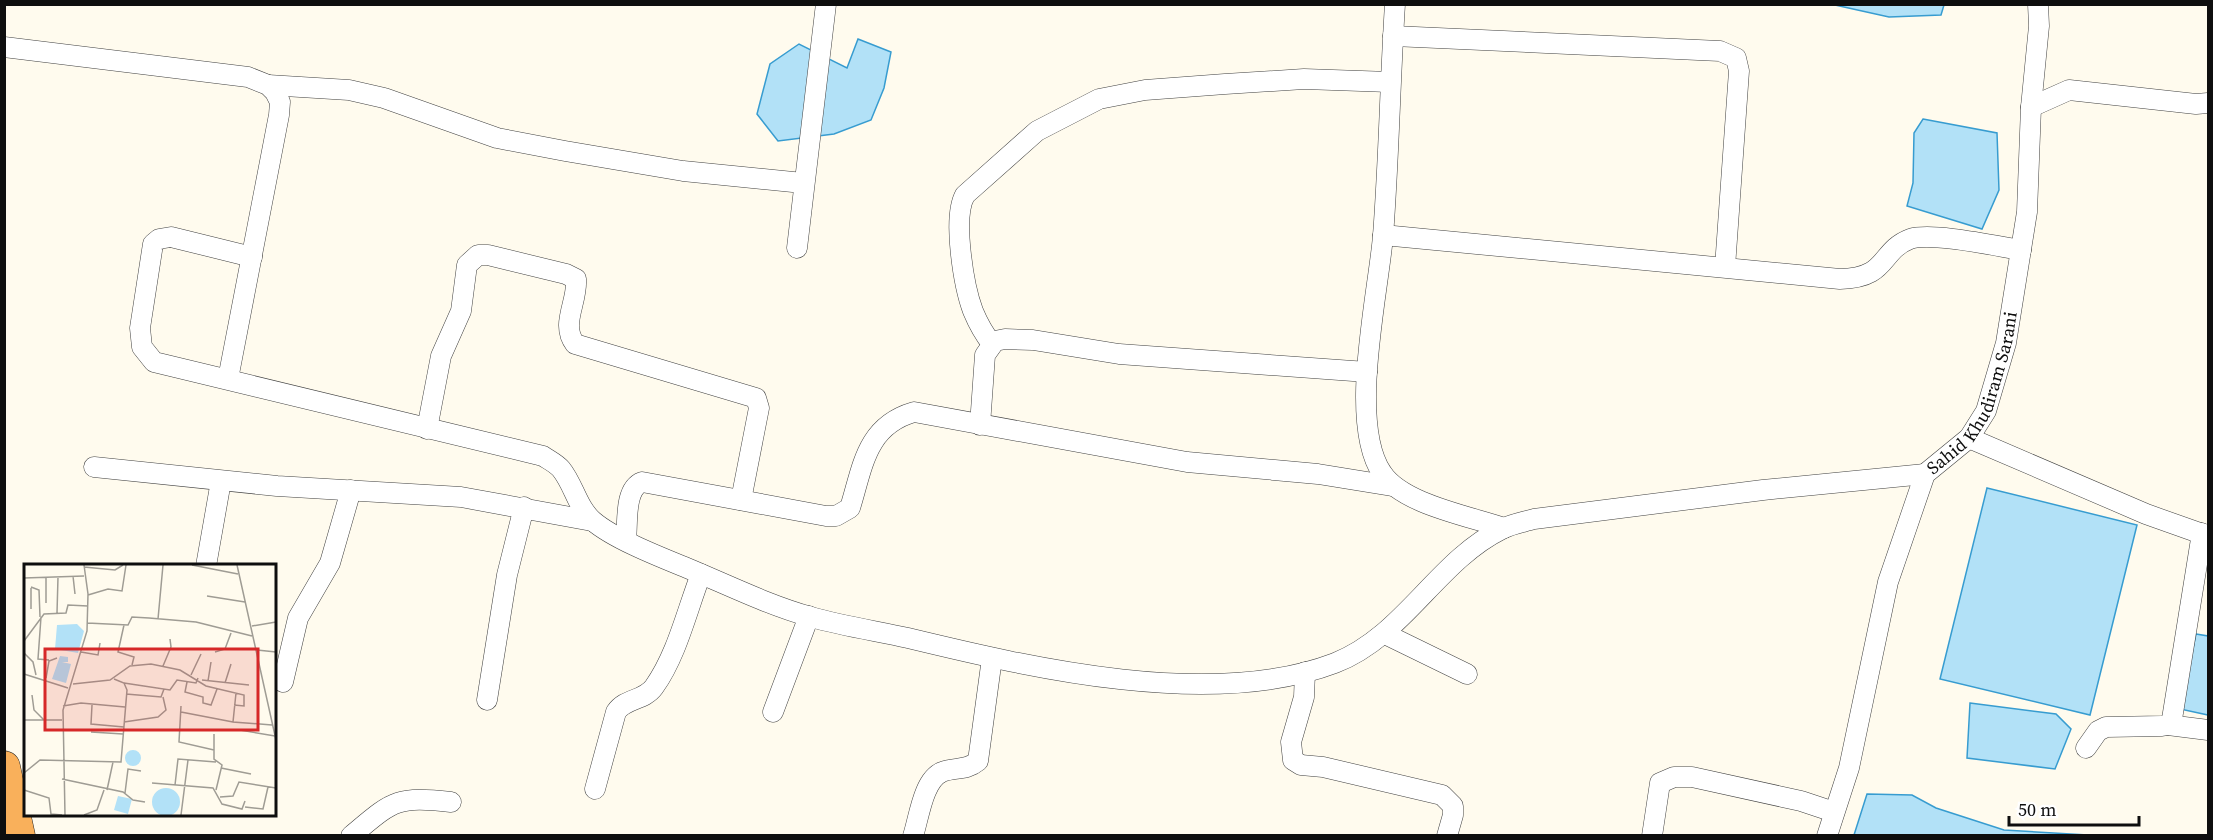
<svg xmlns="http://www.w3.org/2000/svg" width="2213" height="840" font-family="'Source Serif 4',serif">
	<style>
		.water { fill: #b2e1f7; stroke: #379cd0; stroke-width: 1.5 }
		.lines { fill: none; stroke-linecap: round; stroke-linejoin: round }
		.minor-casing { stroke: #414141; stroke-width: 21 }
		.trunk-casing { stroke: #1f1f1f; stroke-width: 33 }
		.minor { stroke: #fff; stroke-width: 20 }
		.trunk { stroke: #f9b05b; stroke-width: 32 }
		.labels { text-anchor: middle; stroke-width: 6; stroke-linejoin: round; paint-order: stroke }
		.street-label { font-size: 18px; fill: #0e0e0e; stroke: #fff }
		.inset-road { fill: none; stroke: #9f9c94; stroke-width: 1.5 }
		.view { fill: #d62828; fill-opacity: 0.15; stroke: #d62828; stroke-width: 3 }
		.inset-edge { fill: none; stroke: #0e0e0e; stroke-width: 3 }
	</style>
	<rect width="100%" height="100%" fill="#fffbee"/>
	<g class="water">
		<path d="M 1835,5 L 1944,5 L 1941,15 L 1889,17 Z"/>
		<path d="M 858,39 L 891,52 L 884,88 L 871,120 L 834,134 L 778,141 L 757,114 L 770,64 L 799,44 L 847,68 Z"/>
		<path d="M 1923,119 L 1997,133 L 1999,190 L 1982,229 L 1907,206 L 1913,183 L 1914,133 Z"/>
		<path d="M 1987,488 L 2137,525 L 2090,715 L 1940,679 Z"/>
		<path d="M 2196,634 L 2208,636 L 2208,715 L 2180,709 Z"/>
		<path d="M 1970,703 L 2056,714 L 2071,729 L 2055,769 L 1967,758 Z"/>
		<path d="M 1867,794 L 1912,795 L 1936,808 L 2004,830 L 2088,835 L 1854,835 Z"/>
	</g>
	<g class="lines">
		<defs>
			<g id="minor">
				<path d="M 1395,4 C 1390,81 1389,159 1383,236 C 1378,295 1348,423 1382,473 C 1402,504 1469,516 1504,528"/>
				<path d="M 1393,36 L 1720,51 L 1736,58 L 1739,71 L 1725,267"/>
				<path d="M 4,47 L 248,77 L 268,85 L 275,92 L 280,102 L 279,115 L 228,379"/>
				<path d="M 268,85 L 349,90 L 384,98 L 497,138 L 565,151 L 683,171 L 803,183"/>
				<path d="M 2031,107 L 2069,90 L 2196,104 L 2208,103"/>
				<path d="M 1383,235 L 1840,279 C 1889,278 1879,251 1910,239 C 1932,232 1996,246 2021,250"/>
				<path d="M 797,248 L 826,4"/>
				<path d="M 252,257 L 171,237 L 159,239 L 153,244 L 140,328 L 142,347 L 154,362 L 543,456 C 549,460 557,464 561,469 C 574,485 577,507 593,521 C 614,539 660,557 687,568 C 728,585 768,605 811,617 C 843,626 876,631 908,638 C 1032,668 1212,710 1335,663 C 1404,636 1437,561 1502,529 C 1512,524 1524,522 1534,519 L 1763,490 L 1925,474"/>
				<path d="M 992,344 C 984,334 978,323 973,311 C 964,287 952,218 965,195 L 1037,131 L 1099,99 L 1145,90 L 1225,84 L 1304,79 L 1390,82"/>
				<path d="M 980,425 L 985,355 L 995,341 L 1005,339 L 1033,340 L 1119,354 L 1367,372"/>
				<path d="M 427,429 L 441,356 L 461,311 L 467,265 L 478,255 L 488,255 L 566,274 L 576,279 C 578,302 560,324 575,344 L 756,398 L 759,408 L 741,500"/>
				<path d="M 1969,438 L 2146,514 L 2208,536"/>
				<path d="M 94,467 L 277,486 L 461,497 L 592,521"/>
				<path d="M 626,540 C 628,523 624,489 642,482 L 826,516 L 836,516 L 850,508 C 863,466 866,426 914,412 L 1187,462 L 1318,474 L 1392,486"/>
				<path d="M 206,566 L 221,481"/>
				<path d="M 1385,634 L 1467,674"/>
				<path d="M 1305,672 L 1304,697 L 1291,742 L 1293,760 L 1301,765 L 1323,767 L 1442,795 L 1453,806 L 1453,815 L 1447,836"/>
				<path d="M 283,682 L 298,618 L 330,563 L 351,490"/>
				<path d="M 487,700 L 507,575 L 524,507"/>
				<path d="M 773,712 L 809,616"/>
				<path d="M 2168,725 L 2208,730"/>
				<path d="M 2086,748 L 2098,731 L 2106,727 L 2162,726 L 2168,725 L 2172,719 L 2202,533"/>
				<path d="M 595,789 L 616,712 C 625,698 644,701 654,687 C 677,655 687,610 701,574"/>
				<path d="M 351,836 C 393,801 395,796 451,802"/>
				<path d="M 913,836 C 919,818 923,780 942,772 C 955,767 966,771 978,761 L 992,658"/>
				<path d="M 1652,836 L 1660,783 L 1674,777 L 1692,777 L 1801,801 L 1834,812"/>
				<path id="s1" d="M 1827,836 L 1849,768 L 1888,582 L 1925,474 L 1969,438 L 1986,411 L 2006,343 L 2027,212 L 2031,107 L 2039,26 L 2038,4"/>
			</g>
			<path id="trunk" d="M 4,767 L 19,836"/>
		</defs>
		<use href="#minor" class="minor-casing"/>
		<use href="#trunk" class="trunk-casing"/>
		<use href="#minor" class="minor"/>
		<use href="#trunk" class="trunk"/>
	</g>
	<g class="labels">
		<g class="street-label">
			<text dy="6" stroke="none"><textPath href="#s1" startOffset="474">Sahid Khudiram Sarani</textPath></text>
		</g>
	</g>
	<g transform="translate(24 564)">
		<rect width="252" height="252" fill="#fffbee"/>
		<path d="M 53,60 L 60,67 L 54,89 L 31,85 L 33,61 ZM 36,92 L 44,93 L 44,98 L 38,98 L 47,100 L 42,119 L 28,115 ZM101 194a8 8 0 1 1 16 0a8 8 0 1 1-16 0ZM128 238a14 14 0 1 1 28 0a14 14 0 1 1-28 0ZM 94,232 L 108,235 L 104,250 L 90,246 Z" fill="#b2e1f7"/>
		<path class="inset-road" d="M 168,1 L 214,10M 213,1 L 252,176M 60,3 L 91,6 L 99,1M 49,12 L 51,30M 22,13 L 22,39M 0,14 L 60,12M 7,23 L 15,26 L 16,53M 7,24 L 7,45M 64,31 L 84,25 L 98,27 L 102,1M 183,32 L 221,38M 33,49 L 34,13M 17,53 L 14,95 L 25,96M 134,55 L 139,1M 63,59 L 104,61 L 108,53 L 125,54 L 172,58 L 228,72M 100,61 L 94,88 L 110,93 L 108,101M 228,62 L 252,58M 0,77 L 20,50 L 42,49 L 44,41 L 64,42M 233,86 L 252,88M 57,88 L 74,91 L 76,79M 191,88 L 201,85 L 207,69M 0,89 L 9,98 L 12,111M 139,102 L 147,83 L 146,75M 0,110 L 44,124M 167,111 L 177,90M 22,114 L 25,97 L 33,94M 178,116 L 225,121M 184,117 L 187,98M 163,118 L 161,128 L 179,133 L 179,139 L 187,141 L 193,125M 100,119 L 146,126 L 153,116 L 172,119 L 174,114M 201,119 L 207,100M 49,120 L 86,116 L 106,102 L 127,100 L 156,106 L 182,122 L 220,131 L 220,142 L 210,141M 212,129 L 209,158 L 248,161M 102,130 L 137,133 L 140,125M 8,131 L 10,146 L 20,156M 68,141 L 67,160 L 100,163M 39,142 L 57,139 L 101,143M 157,142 L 155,178 L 190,186M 157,148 L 209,158M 0,156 L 38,156M 100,158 L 134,153 L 142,146 L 139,133M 216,166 L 251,172M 67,168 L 99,170M 190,170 L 190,195 L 198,201 L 192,226M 197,204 L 227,210M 0,209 L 16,196 L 97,198 L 103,126 L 100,119 L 90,115M 38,215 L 99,228 L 109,236 L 121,238M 128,219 L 189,224 L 198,240 L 218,245 L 221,237M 151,221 L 154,195 L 192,198M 0,226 L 25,234 L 27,250 L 38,251M 83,226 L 89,198M 101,229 L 104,205 L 117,207M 196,233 L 209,232 L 215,218 L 252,224M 221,243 L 239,245 L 244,223M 41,251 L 39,146 L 63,67 L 64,30 L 60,1M 60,251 L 73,246 L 80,226M 157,251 L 164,196"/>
		<path class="view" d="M 21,85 L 234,85 L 234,166 L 21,166 Z"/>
		<rect width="252" height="252" class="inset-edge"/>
	</g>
	<rect width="2213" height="840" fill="none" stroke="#0e0e0e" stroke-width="12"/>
	<path d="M2009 816v9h130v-9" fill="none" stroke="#0e0e0e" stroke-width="3"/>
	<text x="2018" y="816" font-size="18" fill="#0e0e0e" stroke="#ffffff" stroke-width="4.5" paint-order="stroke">50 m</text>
</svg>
